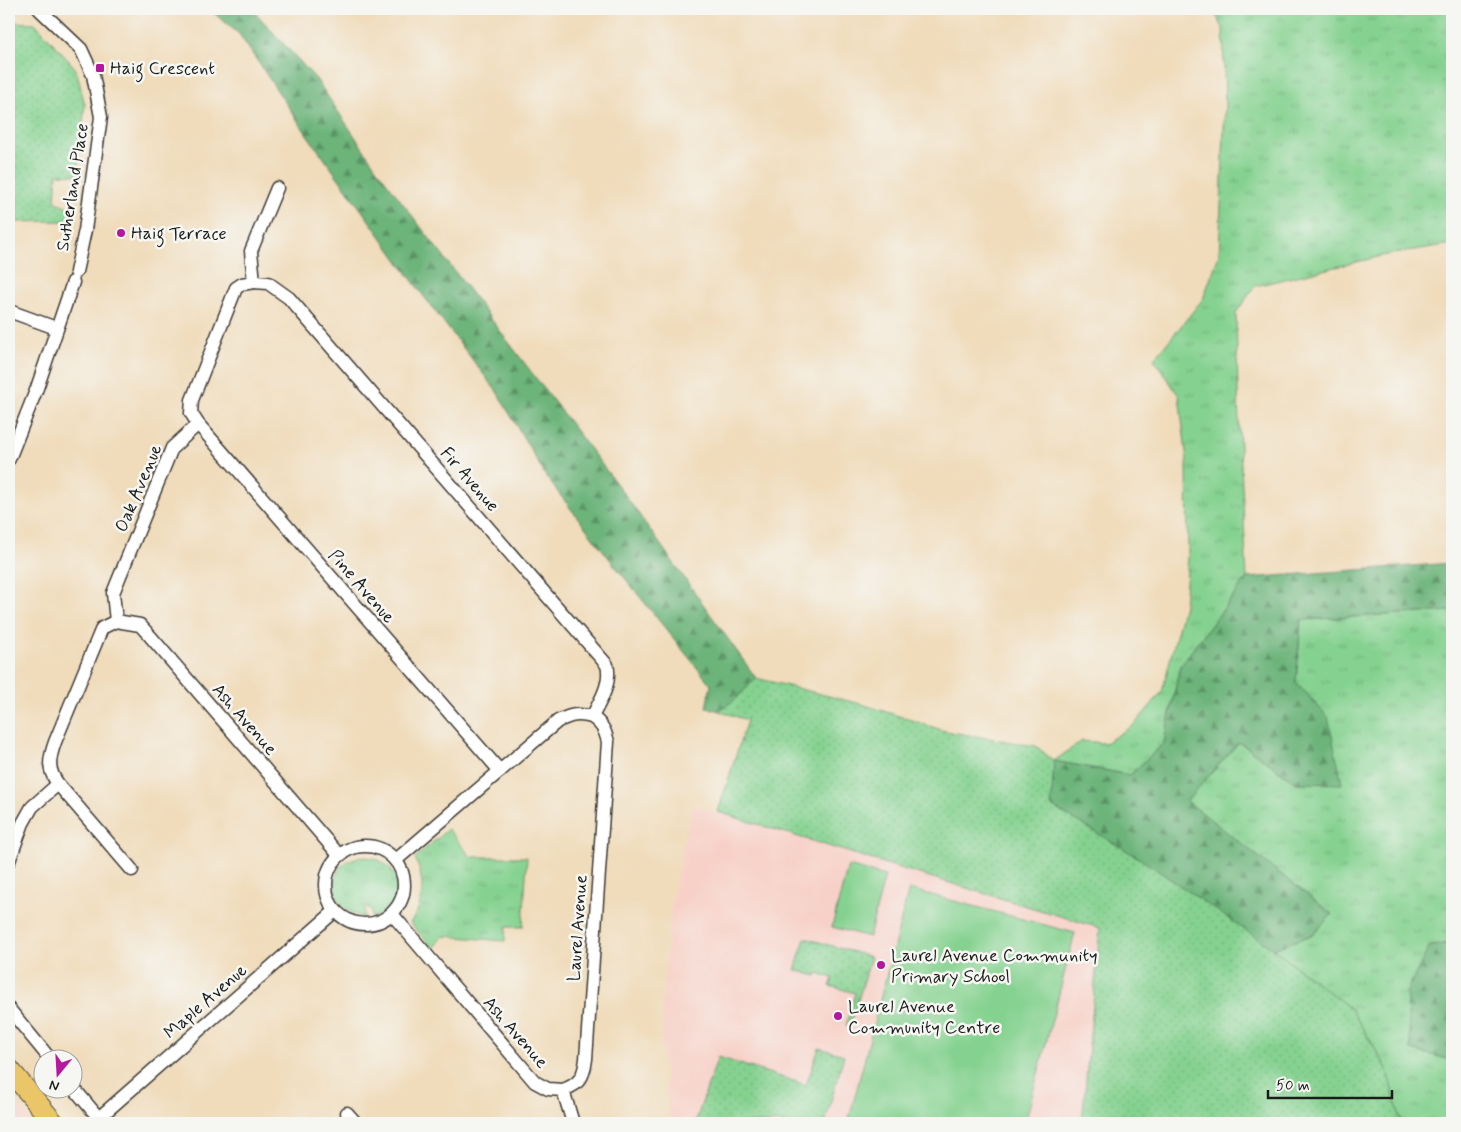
<svg xmlns="http://www.w3.org/2000/svg" width="1461" height="1132" font-family="Mynerve,sans-serif">
	<style>
		.built { fill: #f7d1c8 }
		.grass { fill: url(#grass-tufts); stroke: #507756 }
		.forest { fill: url(#forest-firs); stroke: #44684b }
		.park { fill: url(#park-dots); stroke: #507756 }
		.pitch { fill: #85d290; stroke: #507756 }
		.lines { fill: none; stroke-linecap: round; stroke-linejoin: round }
		.street-casing { stroke: #3c3934; stroke-width: 15 }
		.primary-casing { stroke: #3c3934; stroke-width: 22 }
		.street { stroke: #fff; stroke-width: 12 }
		.primary { stroke: #ebc669; stroke-width: 20 }
		.poi-dot { fill: #b5179e; stroke: #f6f6f2; stroke-width: 2 }
		.labels { text-anchor: middle; stroke-width: 5; stroke-linejoin: round; paint-order: stroke }
		.poi-label { font-size: 18px; fill: #1c1c1c; stroke: #f6f6f2; text-anchor: start }
		.street-label { font-size: 18px; fill: #1c1c1c; stroke: #f6f6f2 }
	</style>
	<defs>
		<pattern id="grass-tufts" width="24" height="20" patternUnits="userSpaceOnUse" patternTransform="scale(1.25)"><rect width="24" height="20" fill="#85d290"/><path d="M3 7l-1-3M5 7V3M7 7l1-3M15 17l-1-3M17 17v-4M19 17l1-3" fill="none" stroke="#72b47c"/></pattern>
		<pattern id="forest-firs" width="22" height="20" patternUnits="userSpaceOnUse" patternTransform="scale(1.25)"><rect width="22" height="20" fill="#6cb47a"/><path d="M5 1l3.5 6h-7zM16 11l3.5 6h-7z" fill="#589263"/></pattern>
		<pattern id="park-dots" width="8" height="8" patternUnits="userSpaceOnUse" patternTransform="scale(1.25)"><rect width="8" height="8" fill="#85d290"/><path d="M2 2h.1M6 6h.1" fill="none" stroke="#72b47c" stroke-width="1.8" stroke-linecap="round"/></pattern>
	</defs>
	<rect width="100%" height="100%" fill="#f6f6f2"/>
	<filter id="ink" filterUnits="userSpaceOnUse"><feTurbulence type="fractalNoise" baseFrequency=".02" numOctaves="2"/><feDisplacementMap in="SourceGraphic" scale="10" xChannelSelector="R" yChannelSelector="G"/><feConvolveMatrix kernelMatrix="1 2 1 2 8 2 1 2 1" color-interpolation-filters="sRGB"/></filter>
	<filter id="wash" filterUnits="userSpaceOnUse"><feTurbulence type="fractalNoise" baseFrequency=".0096" numOctaves="4" result="noise"/><feDisplacementMap in="SourceGraphic" scale="20" xChannelSelector="R" yChannelSelector="G"/><feGaussianBlur stdDeviation="1.12" result="paint"/><feColorMatrix in="noise" values="0 0 0 0 0 0 0 0 0 0 0 0 0 0 0 0 0 1.4 0 .05"/><feComposite in="paint" operator="in"/></filter>
	<g filter="url(#wash)">
		<rect width="100%" height="100%" fill="#f0dcbb"/>
		<g class="built">
			<path d="M 692,805 L 1100,928 L 1082,1123 L 670,1123 L 662,1045 L 662,1001 L 672,899 Z"/>
			<path d="M 13,1101 L 34,1123 L 9,1123 Z"/>
		</g>
		<g class="grass">
			<path d="M 1196,9 L 1452,9 L 1452,244 L 1395,253 L 1255,286 L 1236,313 L 1239,428 L 1247,578 L 1180,666 L 1164,743 L 1130,775 L 1054,761 L 1082,741 L 1105,743 L 1134,725 L 1162,692 L 1184,605 L 1188,558 L 1187,460 L 1179,396 L 1154,359 L 1203,299 L 1219,255 L 1225,104 L 1223,28 L 1216,15 Z"/>
			<path d="M 1452,611 L 1452,942 L 1429,947 L 1411,1050 L 1452,1060 L 1452,1123 L 1401,1123 L 1386,1067 L 1351,1009 L 1273,949 L 1314,934 L 1332,914 L 1186,801 L 1239,742 L 1297,783 L 1328,717 L 1296,682 L 1301,620 Z"/>
			<path d="M 448,829 L 471,857 L 527,857 L 523,927 L 506,927 L 505,941 L 444,936 L 433,948 L 410,923 C 425,903 425,881 415,858 Z"/>
			<path d="M 359,857 C 402,854 411,906 372,918 L 371,909 L 365,907 L 364,917 C 329,911 323,865 359,857 Z"/>
		</g>
		<g class="forest">
			<path d="M 209,9 L 252,9 L 316,79 L 379,172 L 625,495 L 756,678 L 737,698 L 719,711 L 706,707 L 711,685 L 615,566 L 547,478 L 497,392 L 422,294 L 308,136 L 239,34 Z"/>
			<path d="M 1452,563 L 1452,611 L 1301,620 L 1296,682 L 1328,717 L 1342,784 L 1297,783 L 1239,742 L 1187,801 L 1332,914 L 1314,934 L 1273,949 L 1142,860 L 1051,806 L 1054,761 L 1130,775 L 1164,743 L 1180,666 L 1247,578 Z"/>
			<path d="M 1452,942 L 1452,1060 L 1411,1050 L 1406,993 L 1429,947 Z"/>
		</g>
		<g class="park">
			<path d="M 9,22 L 35,23 L 76,69 L 85,105 L 77,175 L 57,174 L 55,201 L 74,210 L 71,221 L 9,222 Z"/>
			<path d="M 756,678 L 865,705 L 945,731 L 1036,746 L 1054,761 L 1051,806 L 1142,860 L 1273,949 L 1351,1009 L 1386,1067 L 1401,1123 L 1082,1123 L 1100,928 L 896,867 L 718,812 L 747,720 L 719,711 L 737,698 Z"/>
			<path d="M 805,938 L 871,957 L 850,1027 L 846,1026 L 855,993 L 830,986 L 833,978 L 817,973 L 816,976 L 795,970 Z"/>
			<path d="M 819,1048 L 844,1055 L 825,1123 L 695,1123 L 718,1057 L 806,1085 Z"/>
		</g>
		<g class="pitch">
			<path d="M 848,866 L 885,876 L 869,937 L 832,927 Z"/>
			<path d="M 909,889 L 1075,933 L 1025,1123 L 848,1123 Z"/>
		</g>
	</g>
	<g filter="url(#ink)">
		<g class="lines">
			<defs>
				<g id="street">
					<path d="M 39,9 L 81,49 L 93,75 L 101,117 L 85,230 L 76,272"/>
					<path d="M 254,282 L 268,283 L 289,298 L 607,665 C 612,683 600,701 592,717 C 602,724 605,730 608,742 L 586,1059 C 584,1076 580,1084 563,1090 L 573,1123"/>
					<path d="M 9,311 L 56,328"/>
					<path d="M 198,424 L 500,771"/>
					<path d="M 9,459 L 37,388 L 73,282"/>
					<path d="M 116,621 L 140,625 L 150,636 L 339,855"/>
					<path d="M 58,784 L 132,870"/>
					<circle cx="365" cy="885" r="39"/>
					<path d="M 396,860 L 558,721 C 571,715 578,713 592,717"/>
					<path d="M 9,861 L 23,823 L 32,807 L 58,784 C 47,769 49,759 55,742 L 102,628 L 116,621 L 113,593 L 172,448 L 198,424 L 191,413 L 192,400 L 236,288 L 242,284 L 254,282 L 251,251 L 277,188"/>
					<path d="M 392,914 L 535,1082 L 548,1089 L 563,1090"/>
					<path d="M 9,1009 L 51,1060"/>
					<path d="M 72,1086 L 103,1123"/>
					<path d="M 347,1113 L 356,1123"/>
					<path d="M 93,1123 L 335,911"/>
				</g>
				<path id="primary" d="M 9,1069 L 54,1123"/>
			</defs>
			<use href="#street" class="street-casing"/>
			<use href="#primary" class="primary-casing"/>
			<use href="#street" class="street"/>
			<use href="#primary" class="primary"/>
		</g>
	</g>
	<g class="poi-dot">
		<rect x="95" y="63" width="10" height="10" rx="2.5"/>
		<circle cx="121" cy="233" r="5"/>
		<circle cx="881" cy="965" r="5"/>
		<circle cx="838" cy="1016" r="5"/>
	</g>
	<g class="labels">
		<g class="poi-label">
			<text x="110" y="74">Haig Crescent</text>
			<text x="131" y="239">Haig Terrace</text>
			<text x="891" y="961">Laurel Avenue Community<tspan x="891" dy="21">Primary School</tspan></text>
			<text x="848" y="1012">Laurel Avenue<tspan x="848" dy="21">Community Centre</tspan></text>
		</g>
		<g class="street-label">
			<text transform="translate(72 187) rotate(-81)" y="6">Sutherland Place</text>
			<text transform="translate(470 479) rotate(49)" y="6">Fir Avenue</text>
			<text transform="translate(138 488) rotate(-67)" y="6">Oak Avenue</text>
			<text transform="translate(362 586) rotate(49)" y="6">Pine Avenue</text>
			<text transform="translate(245 719) rotate(49)" y="6">Ash Avenue</text>
			<text transform="translate(577 928) rotate(-86)" y="6">Laurel Avenue</text>
			<text transform="translate(205 1001) rotate(-41)" y="6">Maple Avenue</text>
			<text transform="translate(516 1032) rotate(49)" y="6">Ash Avenue</text>
		</g>
	</g>
	<rect width="1461" height="1132" fill="none" stroke="#f6f6f2" stroke-width="30"/>
	<g transform="translate(58 1074) rotate(198)"><circle r="24" fill="#f6f6f2" stroke="#9f9f9c"/>
	<path d="M0-4L9 19L0 12L-9 19Z" fill="#b5179e"/>
	<text y="-8" font-size="14" font-weight="bold" text-anchor="middle" fill="#1c1c1c">N</text>
	</g>
	<path d="M1268 1090v8h124v-8" fill="none" stroke="#1c1c1c" stroke-width="2.5"/>
	<text x="1276" y="1090" font-size="15" fill="#1c1c1c" stroke="#f6f6f2" stroke-width="4" paint-order="stroke">50 m</text>
</svg>
